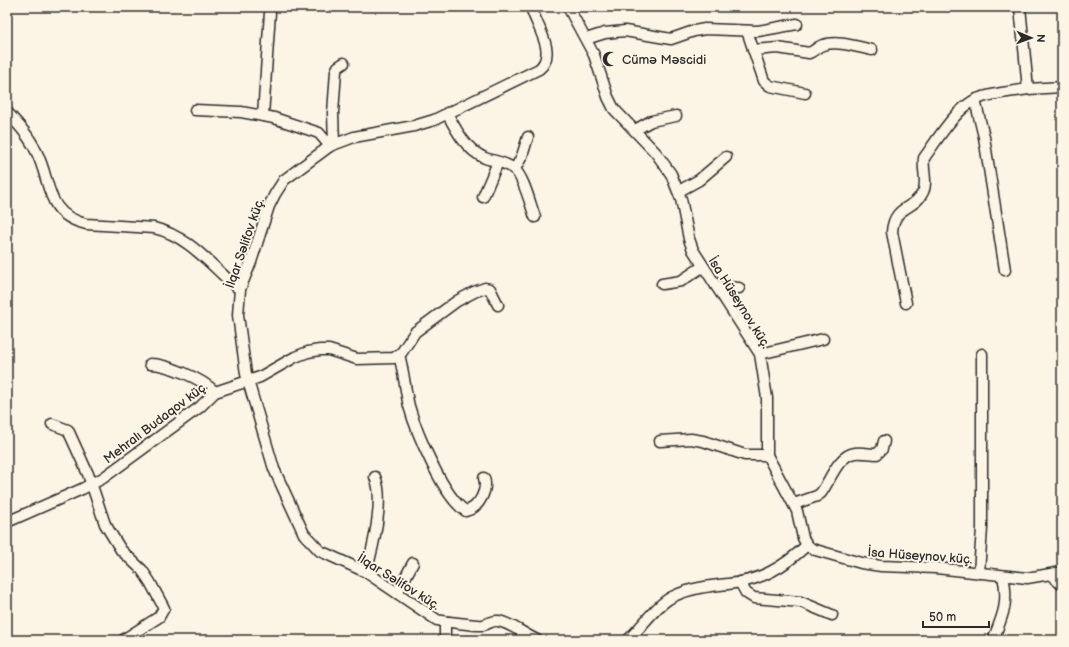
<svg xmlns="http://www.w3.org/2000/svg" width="1069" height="647" font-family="'Balsamiq Sans',sans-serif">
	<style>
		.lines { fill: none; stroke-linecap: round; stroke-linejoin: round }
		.minor-casing { stroke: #2b2b2b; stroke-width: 13 }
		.minor { stroke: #fcf5e5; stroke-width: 10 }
		.labels { text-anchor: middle; stroke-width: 4; stroke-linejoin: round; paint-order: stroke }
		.poi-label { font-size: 13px; fill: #2b2b2b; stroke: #fcf5e5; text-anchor: start }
		.street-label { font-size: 13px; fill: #2b2b2b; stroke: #fcf5e5 }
	</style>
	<rect width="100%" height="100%" fill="#fcf5e5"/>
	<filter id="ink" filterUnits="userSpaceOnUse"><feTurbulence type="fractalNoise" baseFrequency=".025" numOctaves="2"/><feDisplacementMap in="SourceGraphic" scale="8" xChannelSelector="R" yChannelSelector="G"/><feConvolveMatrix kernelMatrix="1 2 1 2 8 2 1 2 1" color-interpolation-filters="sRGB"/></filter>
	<g filter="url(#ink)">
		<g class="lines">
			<defs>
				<g id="minor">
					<path d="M 531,7 C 536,26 558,53 539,69 L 434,120 L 414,126 L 354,137 L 330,146 L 284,180 L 275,194 L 269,206 L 251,262 L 240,289 L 238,315 L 246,374 L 274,469 L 304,534 L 320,551 L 366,572 L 437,620 C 441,621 479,626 483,625 C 489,624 492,620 498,621 C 511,623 525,635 537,640"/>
					<path d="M 568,7 L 594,55 L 608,97 L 614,109 L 656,153 L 671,174 L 681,199 L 689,239 L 693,250 L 760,354 L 767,398 L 767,455 L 797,511 L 803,538 L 807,545 L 812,549 L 861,563 L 881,566 L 936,568 L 1027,578 L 1062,572"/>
					<path d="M 1020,7 L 1028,89 L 1062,87"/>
					<path d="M 747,31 L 764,81 L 770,86 L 805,93"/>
					<path d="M 586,39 L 605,33 L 625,31 L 671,39 L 694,31 L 705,29 L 758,31 L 797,24"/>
					<path d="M 753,50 L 778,48 L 809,53 C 815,51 818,46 823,45 C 838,40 857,47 872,50"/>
					<path d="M 975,100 L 984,137 L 1005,270"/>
					<path d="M 195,110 L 241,112 L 274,118 L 319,133 L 330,146"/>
					<path d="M 7,112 C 18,124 29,136 36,151 C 52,182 44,214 86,224 L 154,228 C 188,236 209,263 234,285 L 240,289"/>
					<path d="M 447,113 C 456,130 466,150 485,158 C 493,161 506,162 514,169 C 524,177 530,204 535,217"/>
					<path d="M 263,116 L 270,12"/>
					<path d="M 635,130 L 651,121 L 676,116"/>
					<path d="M 334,144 L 333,113 L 336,71 L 338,67 L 344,63"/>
					<path d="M 515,169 L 522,156 L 528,137"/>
					<path d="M 679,191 L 699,180 L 726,157"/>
					<path d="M 483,197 L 498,162"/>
					<path d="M 662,284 L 681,281 L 702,267"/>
					<path d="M 716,286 L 739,288"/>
					<path d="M 906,303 L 892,232 C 894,204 914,211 923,192 C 928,183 922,168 924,158 C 937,140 956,108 977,99 C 992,93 1012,92 1028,89"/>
					<path d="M 760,354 L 823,339"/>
					<path d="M 399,355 C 404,372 405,390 409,406 C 416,431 444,499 466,511 C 479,508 488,490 484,478"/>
					<path d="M 150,364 C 167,364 203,379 215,392"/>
					<path d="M 52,424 L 68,430 L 88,474 L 105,524 L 121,550 L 142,570 L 150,582 L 164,608 L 159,617 L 123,640"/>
					<path d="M 660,441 L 691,439 L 703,441 L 745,455 L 767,455"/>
					<path d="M 794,504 L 817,496 L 821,493 C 830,481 838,455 855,453 C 862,452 870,454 877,454 L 882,449 L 884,441"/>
					<path d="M 7,522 L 82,489 L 103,478 L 200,407 L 215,392 L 260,377 L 295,357 L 308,352 L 320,350 L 329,350 L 357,359 L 394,358 L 402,352 L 415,332 L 457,301 L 474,292 L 485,288 L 490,289 L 498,305"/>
					<path d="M 366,572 C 373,548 385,499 375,477"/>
					<path d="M 979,573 L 982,528 L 982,354"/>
					<path d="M 1051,575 L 1062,585"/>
					<path d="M 740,582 L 746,593 L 754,598 L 801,602 L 832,615"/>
					<path d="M 397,593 L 413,563"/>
					<path d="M 445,623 L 445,640"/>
					<path d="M 628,640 C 642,627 655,606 672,597 C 690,588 709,586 728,584 C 760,581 784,567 807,545"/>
					<path d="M 993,640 C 1003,615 1009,603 1003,576"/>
				</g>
			</defs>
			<use href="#minor" class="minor-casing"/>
			<use href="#minor" class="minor"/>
		</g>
	</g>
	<defs>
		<symbol id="mosque-bare" viewBox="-9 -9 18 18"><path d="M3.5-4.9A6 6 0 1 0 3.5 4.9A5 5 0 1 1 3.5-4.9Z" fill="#2b2b2b" stroke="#fcf5e5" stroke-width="2.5" paint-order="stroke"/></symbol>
	</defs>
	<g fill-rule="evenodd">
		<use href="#mosque-bare" x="599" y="48" width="22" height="22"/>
	</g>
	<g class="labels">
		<g class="poi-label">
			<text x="622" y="64">Cümə Məscidi</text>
		</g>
		<g class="street-label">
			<text transform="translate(244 243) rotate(-71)" y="5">İlqar Səlifov küç.</text>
			<text transform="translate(740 302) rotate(58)" y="5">İsa Hüseynov küç.</text>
			<text transform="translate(155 422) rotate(-37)" y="5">Mehralı Budaqov küç.</text>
			<text transform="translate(920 555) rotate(4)" y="5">İsa Hüseynov küç.</text>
			<text transform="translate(399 581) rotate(32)" y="5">İlqar Səlifov küç.</text>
		</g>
	</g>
	<rect width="1069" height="647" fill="none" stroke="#fcf5e5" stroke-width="24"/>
	<rect x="12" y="12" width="1045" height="623" fill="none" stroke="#2b2b2b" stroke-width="1.5" filter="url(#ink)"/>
	<g transform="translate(1031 38) rotate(92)" stroke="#fcf5e5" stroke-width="3" paint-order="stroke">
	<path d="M0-3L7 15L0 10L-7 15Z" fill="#2b2b2b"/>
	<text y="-6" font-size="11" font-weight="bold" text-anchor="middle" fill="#2b2b2b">N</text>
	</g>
	<path d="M923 621v6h66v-6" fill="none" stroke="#2b2b2b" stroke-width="2"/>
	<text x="929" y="621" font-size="12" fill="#2b2b2b" stroke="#fcf5e5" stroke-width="3" paint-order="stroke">50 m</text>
</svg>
